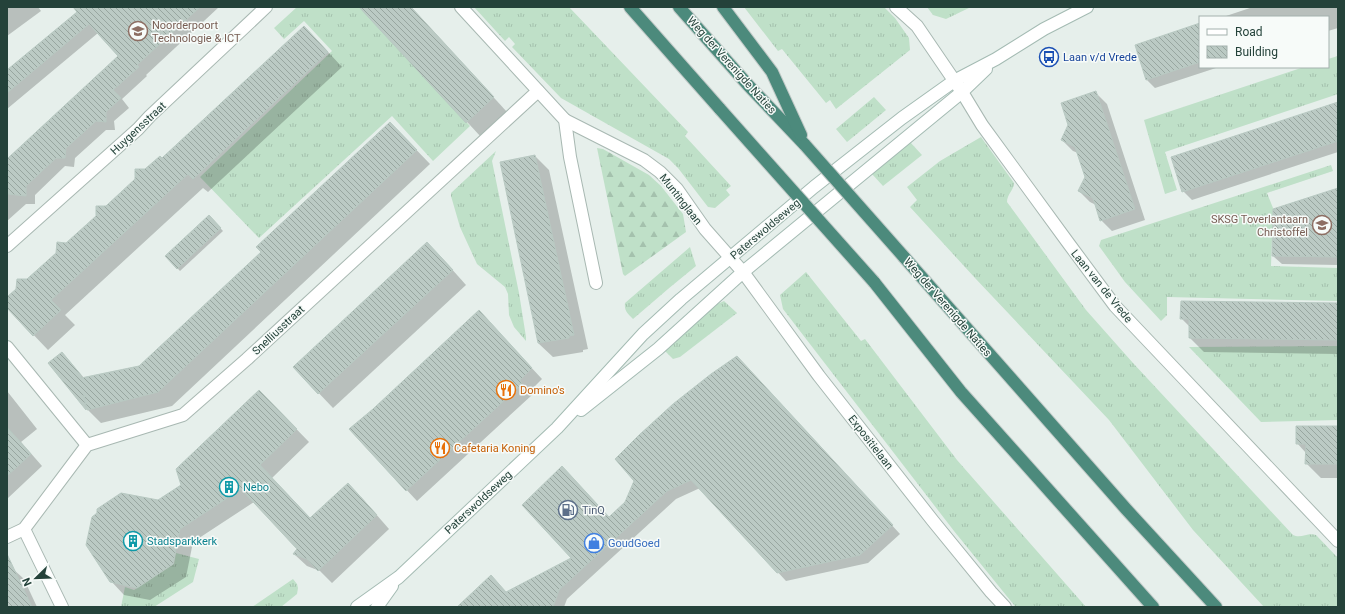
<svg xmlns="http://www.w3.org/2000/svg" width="1345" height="614" font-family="Roboto,sans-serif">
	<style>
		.grass { fill: url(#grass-tufts) }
		.forest { fill: url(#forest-firs) }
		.shadow { fill: #0003 }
		.building { fill: url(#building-back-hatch); stroke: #b8c9c2 }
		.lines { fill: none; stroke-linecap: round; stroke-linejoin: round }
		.minor-casing { stroke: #a8b8b2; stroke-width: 14 }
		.secondary-casing { stroke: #a4bbb3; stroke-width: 14 }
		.trunk-casing { stroke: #c2cac8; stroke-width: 14 }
		.minor { stroke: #fff; stroke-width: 12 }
		.secondary { stroke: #fff; stroke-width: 12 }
		.trunk { stroke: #4c8a7c; stroke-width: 12 }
		.trunk-bridge-casing { stroke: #c2cac8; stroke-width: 14; stroke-linecap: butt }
		.trunk-bridge { stroke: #4c8a7c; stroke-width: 12 }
		.labels { text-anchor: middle; stroke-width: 3; stroke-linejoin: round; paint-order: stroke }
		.education-label { font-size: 11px; fill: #785e54; stroke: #f7fbf9; text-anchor: start }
		.transit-label { font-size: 11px; fill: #164399; stroke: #f7fbf9; text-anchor: start }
		.street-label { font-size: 11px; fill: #24423a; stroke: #f7fbf9 }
		.food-label { font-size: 11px; fill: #c56008; stroke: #f7fbf9; text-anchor: start }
		.culture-label { font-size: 11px; fill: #0d838f; stroke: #f7fbf9; text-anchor: start }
		.service-label { font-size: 11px; fill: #4e5e75; stroke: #f7fbf9; text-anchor: start }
		.shop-label { font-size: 11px; fill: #366cbe; stroke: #f7fbf9; text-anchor: start }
	</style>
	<defs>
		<pattern id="grass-tufts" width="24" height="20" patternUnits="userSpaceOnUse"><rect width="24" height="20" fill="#bfe0c8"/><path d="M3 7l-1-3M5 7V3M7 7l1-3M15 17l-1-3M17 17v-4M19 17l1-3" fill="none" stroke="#a4c1ad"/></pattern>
		<pattern id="forest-firs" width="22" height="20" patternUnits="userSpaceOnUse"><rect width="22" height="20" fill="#bfe0c8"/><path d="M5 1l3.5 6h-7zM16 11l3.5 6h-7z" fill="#a4c1ad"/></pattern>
		<pattern id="building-back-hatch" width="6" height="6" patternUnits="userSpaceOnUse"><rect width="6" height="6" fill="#bbcac4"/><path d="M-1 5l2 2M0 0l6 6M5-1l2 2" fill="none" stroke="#98a6a0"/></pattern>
	</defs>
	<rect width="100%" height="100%" fill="#e6efeb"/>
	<g class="grass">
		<path d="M 297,7 L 360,7 L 470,126 L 433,161 L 392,116 L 259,238 L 200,177 L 332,51 L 304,21 L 284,39 L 274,28 Z"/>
		<path d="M 474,7 L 569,7 L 688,132 L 685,136 L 731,186 L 726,190 L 730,195 L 715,208 L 708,207 L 678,168 L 669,159 L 561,98 L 512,47 L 515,44 L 509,37 L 505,41 Z"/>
		<path d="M 744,7 L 884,7 L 895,18 L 909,38 L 910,50 L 836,109 L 830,100 L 826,103 L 782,49 L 778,51 Z"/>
		<path d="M 927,7 L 971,7 L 946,19 L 933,15 Z"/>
		<path d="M 1338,56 L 1338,94 L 1165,152 L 1177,190 L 1165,194 L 1144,120 L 1304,67 L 1328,67 L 1328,59 Z"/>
		<path d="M 874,97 L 886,110 L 847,142 L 836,129 Z"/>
		<path d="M 981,137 L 1014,183 C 1014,190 1007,194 1007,202 L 1086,310 L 1133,363 L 1293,535 C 1301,539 1308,532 1316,535 L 1338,558 L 1338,607 L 1264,607 L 1193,530 L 1109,420 L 975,278 L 910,207 L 917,200 L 907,187 L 940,161 Z"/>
		<path d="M 910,142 L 922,155 L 883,186 L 872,174 Z"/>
		<path d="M 496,151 L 492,161 L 519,293 L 526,337 L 526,341 L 514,327 L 509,315 L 508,294 L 505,287 L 477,264 L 460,227 L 451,196 L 451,193 Z"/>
		<path d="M 1331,165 L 1333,171 L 1267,193 L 1273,208 L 1271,266 L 1338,268 L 1338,301 L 1167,297 L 1167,315 L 1161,321 L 1125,282 L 1099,246 L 1101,240 Z"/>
		<path d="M 690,247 L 695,263 L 696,266 L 668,289 L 633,319 C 628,314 624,311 625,303 Z"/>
		<path d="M 806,272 L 861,341 L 865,339 L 957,460 L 1086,607 L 1016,607 L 1014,605 L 954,531 L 783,309 L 780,295 Z"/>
		<path d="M 724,301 L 737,313 L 680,357 L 673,359 L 665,351 L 713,306 Z"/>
		<path d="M 1338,346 L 1338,420 L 1261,422 L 1189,347 Z"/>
		<path d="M 176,553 L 199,559 L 193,582 L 154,607 L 121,607 L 125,587 L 134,590 L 174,564 Z"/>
		<path d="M 293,579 L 297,584 L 298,588 L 297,594 L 281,607 L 252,607 Z"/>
	</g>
	<path class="forest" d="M 597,148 L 603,149 L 649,175 L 661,186 L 683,214 L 686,232 L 625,276 L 623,274 Z"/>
	<g class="shadow">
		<path d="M 7,7 L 38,7 L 41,11 L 7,36 Z"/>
		<path d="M 80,7 L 219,7 L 146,75 L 147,76 L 122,99 L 129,108 L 114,121 L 115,130 L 106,130 L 75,158 L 74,167 L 65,166 L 35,195 L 35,204 L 26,204 L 7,221 L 7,160 L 119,56 L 98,33 L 7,109 L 7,71 L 82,9 Z"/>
		<path d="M 361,7 L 411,7 L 507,112 L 481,137 Z"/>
		<path d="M 1253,7 L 1338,7 L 1338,28 L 1328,31 L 1328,17 L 1223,17 Z"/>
		<path d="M 1200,24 L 1200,67 L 1219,67 L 1155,88 L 1146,79 Z"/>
		<path d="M 318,41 L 342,67 L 208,192 L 203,188 L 65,315 L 75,325 L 48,350 L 7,307 L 7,299 L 106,207 L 162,159 Z"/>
		<path d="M 1096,93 L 1107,104 L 1145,220 L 1112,231 L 1101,220 L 1096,205 L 1090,202 L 1079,191 L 1086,177 L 1078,153 L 1073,151 L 1062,140 Z"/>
		<path d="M 1338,103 L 1338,152 L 1192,200 L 1183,191 Z"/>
		<path d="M 404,137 L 430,164 L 172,406 L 101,423 L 87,409 L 50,363 L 62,353 L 85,379 L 140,367 Z"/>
		<path d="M 535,156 L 549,170 L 588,349 L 583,350 L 583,352 L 553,357 L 538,343 Z"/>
		<path d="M 1338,189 L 1338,265 L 1282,264 L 1273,256 Z"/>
		<path d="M 209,216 L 223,231 L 180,271 L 166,256 Z"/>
		<path d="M 441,257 L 466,285 L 333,408 L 294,367 Z"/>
		<path d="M 1338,304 L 1338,354 L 1204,352 L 1190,338 L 1190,327 L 1181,318 Z"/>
		<path d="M 489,322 L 542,379 L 530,391 L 532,395 L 417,501 L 350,429 Z"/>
		<path d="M 745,366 L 900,534 L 868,563 L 786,581 L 700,488 L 676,499 L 567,599 L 564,607 L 458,607 L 507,593 L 572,559 L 609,518 L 626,503 Z"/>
		<path d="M 7,391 L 37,429 L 21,442 L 42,466 L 7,499 Z"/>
		<path d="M 272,404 L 309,442 L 272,478 L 311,519 L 361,497 L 389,529 L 332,583 L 320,571 L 307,566 L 294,554 L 299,549 L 254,502 L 193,542 L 186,577 L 150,600 L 124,595 L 111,581 L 158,501 L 182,485 Z"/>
		<path d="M 1338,427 L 1338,478 L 1321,478 L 1306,463 L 1306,453 L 1297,443 Z"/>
		<path d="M 13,569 L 24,579 L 37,607 L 7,607 L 7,572 Z"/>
	</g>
	<g class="building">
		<path d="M 73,7 L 200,7 L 137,65 L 139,67 L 113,90 L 121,98 L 106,112 L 106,122 L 96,121 L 66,148 L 65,158 L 56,158 L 26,186 L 26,196 L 7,194 L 7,159 L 118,56 L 89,24 L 7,93 L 7,70 L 77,12 Z"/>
		<path d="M 359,7 L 411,7 L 494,97 L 466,123 Z"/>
		<path d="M 1200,23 L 1200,62 L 1146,80 L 1135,45 Z"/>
		<path d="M 304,26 L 328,52 L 193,179 L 188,174 L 51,300 L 61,310 L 33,336 L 7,308 L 7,297 L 16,289 L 17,279 L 27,279 L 56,253 L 57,242 L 66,243 L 96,216 L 96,206 L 106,206 L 135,179 L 135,169 L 145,169 L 160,156 L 162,158 Z"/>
		<path d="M 1096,91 L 1135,209 L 1100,221 L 1093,198 L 1078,191 L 1085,177 L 1075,147 L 1061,140 L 1068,125 L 1061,103 Z"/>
		<path d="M 1338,102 L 1338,141 L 1182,192 L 1171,157 Z"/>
		<path d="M 390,122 L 417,150 L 158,392 L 87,410 L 84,395 L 86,410 L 48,363 L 62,352 L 81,375 L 81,378 L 139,366 L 261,252 L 256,247 Z"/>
		<path d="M 535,155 L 574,335 L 569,336 L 569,338 L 538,343 L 500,162 Z"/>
		<path d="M 1338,188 L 1338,257 L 1272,256 L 1273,209 Z"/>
		<path d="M 209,215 L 221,228 L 177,269 L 165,256 Z"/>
		<path d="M 427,242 L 453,270 L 318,394 L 293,367 Z"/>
		<path d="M 1181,301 L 1338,303 L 1338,340 L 1189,338 L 1189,319 L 1180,319 Z"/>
		<path d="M 479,310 L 532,368 L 520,380 L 522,384 L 406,491 L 349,429 L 373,409 Z"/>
		<path d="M 737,356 L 893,525 L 860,555 L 777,573 L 691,480 L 667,491 L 559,590 L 553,607 L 457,607 L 491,575 L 506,592 L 571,558 L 522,505 L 562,466 L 609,517 L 625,502 L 634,481 L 615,459 L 638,436 L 673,404 L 711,374 Z"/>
		<path d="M 259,390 L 297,429 L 260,465 L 310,518 L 348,483 L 377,515 L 318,571 L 307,559 L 293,554 L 297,549 L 241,489 L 180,529 L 173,564 L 137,588 L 110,582 L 86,545 L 92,517 L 97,513 L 97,509 L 121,493 L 158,500 L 181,485 L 176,469 Z"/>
		<path d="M 1296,426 L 1338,426 L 1338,464 L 1305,464 L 1306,444 L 1296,444 Z"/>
		<path d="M 7,427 L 31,454 L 7,476 Z"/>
		<path d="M 7,554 L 32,607 L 7,607 Z"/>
	</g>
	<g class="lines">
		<defs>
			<g id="minor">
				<path d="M 461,7 L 565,120 L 570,157 L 596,283"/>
				<path d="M 896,7 L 917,26 L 962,92 L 982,125 L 1069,244 L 1115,306 L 1338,541"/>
				<path d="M 565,120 L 644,160 L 660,172 L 677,189 L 705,229 L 743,272 L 819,376 L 933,521 L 991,592 L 1005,607"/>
				<path d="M 7,246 L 138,129 L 150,116 L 266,7"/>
				<path d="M 7,347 L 87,445"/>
				<path d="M 24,529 L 62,607"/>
				<path d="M 7,537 L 24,529 L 87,445 L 183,415 L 247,359 L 538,91"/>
			</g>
			<g id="secondary">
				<path d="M 581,410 L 658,349 L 743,272 L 962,92 L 986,69"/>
				<path d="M 357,607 L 399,577 L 557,428 L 643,334 L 681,299 L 814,187 L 902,118 L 954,81 L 996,59 L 1044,29 L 1087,7"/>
				<path d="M 377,607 L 392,586"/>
			</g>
			<g id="trunk">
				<path d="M 630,7 L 720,109"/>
				<path d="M 679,7 L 748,85 L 805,145"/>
				<path d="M 723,7 L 772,72 L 801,135"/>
				<path d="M 904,257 L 1126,509 L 1216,607"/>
				<path d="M 874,282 L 961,392 L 1153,607"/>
			</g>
		</defs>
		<use href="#minor" class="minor-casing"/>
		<use href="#secondary" class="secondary-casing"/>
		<use href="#trunk" class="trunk-casing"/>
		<use href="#minor" class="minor"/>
		<use href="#secondary" class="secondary"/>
		<use href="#trunk" class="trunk"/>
		<defs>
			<g id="trunk-bridge">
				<path d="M 720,109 L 874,282"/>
				<path d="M 805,145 L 904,257"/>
			</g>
		</defs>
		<use href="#trunk-bridge" class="trunk-bridge-casing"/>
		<use href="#trunk-bridge" class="trunk-bridge"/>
	</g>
	<defs>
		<symbol id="university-ring" viewBox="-11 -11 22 22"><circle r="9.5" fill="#f7fbf9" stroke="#8d6e63" stroke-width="1.5"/><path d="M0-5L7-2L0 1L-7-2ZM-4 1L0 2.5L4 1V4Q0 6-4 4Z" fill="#8d6e63"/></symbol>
		<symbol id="bus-ring" viewBox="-11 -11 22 22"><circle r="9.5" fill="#f7fbf9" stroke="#1a4fb4" stroke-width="1.5"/><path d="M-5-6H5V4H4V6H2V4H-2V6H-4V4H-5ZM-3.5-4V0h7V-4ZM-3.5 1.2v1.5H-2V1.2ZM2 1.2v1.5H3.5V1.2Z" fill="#1a4fb4"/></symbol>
		<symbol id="school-ring" viewBox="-11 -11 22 22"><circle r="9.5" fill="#f7fbf9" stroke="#8d6e63" stroke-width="1.5"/><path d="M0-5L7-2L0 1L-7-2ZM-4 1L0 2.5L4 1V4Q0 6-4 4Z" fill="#8d6e63"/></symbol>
		<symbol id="restaurant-ring" viewBox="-11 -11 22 22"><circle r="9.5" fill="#f7fbf9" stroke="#e8710a" stroke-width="1.5"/><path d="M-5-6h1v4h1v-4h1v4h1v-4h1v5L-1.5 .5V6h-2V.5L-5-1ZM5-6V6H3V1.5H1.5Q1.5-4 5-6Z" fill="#e8710a"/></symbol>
		<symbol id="building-ring" viewBox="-11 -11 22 22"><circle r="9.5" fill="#f7fbf9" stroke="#0f9aa8" stroke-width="1.5"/><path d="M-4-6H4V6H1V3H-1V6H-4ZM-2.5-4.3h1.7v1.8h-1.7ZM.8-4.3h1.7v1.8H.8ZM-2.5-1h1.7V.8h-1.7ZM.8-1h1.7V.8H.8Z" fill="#0f9aa8"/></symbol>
		<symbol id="fuel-ring" viewBox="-11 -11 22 22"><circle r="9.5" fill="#f7fbf9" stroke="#5c6f8a" stroke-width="1.5"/><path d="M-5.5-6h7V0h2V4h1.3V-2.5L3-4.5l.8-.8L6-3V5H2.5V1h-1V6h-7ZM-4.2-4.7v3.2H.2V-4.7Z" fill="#5c6f8a"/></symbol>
		<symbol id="shop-ring" viewBox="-11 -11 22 22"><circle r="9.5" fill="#f7fbf9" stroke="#3f7fe0" stroke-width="1.5"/><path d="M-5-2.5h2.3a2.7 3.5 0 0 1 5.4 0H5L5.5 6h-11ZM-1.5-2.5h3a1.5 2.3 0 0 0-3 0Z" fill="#3f7fe0"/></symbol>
	</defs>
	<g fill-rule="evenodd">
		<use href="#university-ring" x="127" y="20" width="22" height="22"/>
		<use href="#bus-ring" x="1038" y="46" width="22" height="22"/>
		<use href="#school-ring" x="1311" y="214" width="22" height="22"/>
		<use href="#restaurant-ring" x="495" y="379" width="22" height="22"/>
		<use href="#restaurant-ring" x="429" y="437" width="22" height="22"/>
		<use href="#building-ring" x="218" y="476" width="22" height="22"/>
		<use href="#fuel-ring" x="557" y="499" width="22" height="22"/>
		<use href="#building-ring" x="122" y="530" width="22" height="22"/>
		<use href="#shop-ring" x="583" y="532" width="22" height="22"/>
	</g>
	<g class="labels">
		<g class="education-label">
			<text x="152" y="29">Noorderpoort<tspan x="152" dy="13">Technologie &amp; ICT</tspan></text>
			<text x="1308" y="223" text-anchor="end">SKSG Toverlantaarn<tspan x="1308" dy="13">Christoffel</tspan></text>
		</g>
		<g class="transit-label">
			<text x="1063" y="61">Laan v/d Vrede</text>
		</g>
		<g class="street-label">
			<text transform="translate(732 65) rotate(48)" y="4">Weg der Verenigde Naties</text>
			<text transform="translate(138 128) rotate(-43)" y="4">Huygensstraat</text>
			<text transform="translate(681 199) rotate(52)" y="4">Muntinglaan</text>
			<text transform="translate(765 229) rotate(-40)" y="4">Paterswoldseweg</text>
			<text transform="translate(1102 286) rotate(51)" y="4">Laan van de Vrede</text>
			<text transform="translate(948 307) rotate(49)" y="4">Weg der Verenigde Naties</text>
			<text transform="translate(278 330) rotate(-43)" y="4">Snelliusstraat</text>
			<text transform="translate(871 442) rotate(52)" y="4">Expositielaan</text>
			<text transform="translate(478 502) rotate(-43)" y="4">Paterswoldseweg</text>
		</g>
		<g class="food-label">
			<text x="520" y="394">Domino's</text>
			<text x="454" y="452">Cafetaria Koning</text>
		</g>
		<g class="culture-label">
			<text x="243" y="491">Nebo</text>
			<text x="147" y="545">Stadsparkkerk</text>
		</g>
		<g class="service-label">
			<text x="582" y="514">TinQ</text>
		</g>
		<g class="shop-label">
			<text x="608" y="547">GoudGoed</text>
		</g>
	</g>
	<rect width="1345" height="614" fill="none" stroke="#24423a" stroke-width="16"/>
	<rect x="1199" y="16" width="130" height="52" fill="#f7fbf9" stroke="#a3b1ad"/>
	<rect x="1207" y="29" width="20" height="6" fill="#ffffff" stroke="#a3b1ad"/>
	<text x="1235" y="36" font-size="12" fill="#24423a">Road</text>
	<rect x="1207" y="46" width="20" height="12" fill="url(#building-back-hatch)" stroke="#a3b1ad"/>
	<text x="1235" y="56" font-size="12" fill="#24423a">Building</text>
	<g transform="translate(36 578) rotate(247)" stroke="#f7fbf9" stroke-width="3" paint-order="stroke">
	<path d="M0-3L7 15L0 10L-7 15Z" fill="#24423a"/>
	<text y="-6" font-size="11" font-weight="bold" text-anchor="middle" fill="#24423a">N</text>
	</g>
</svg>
